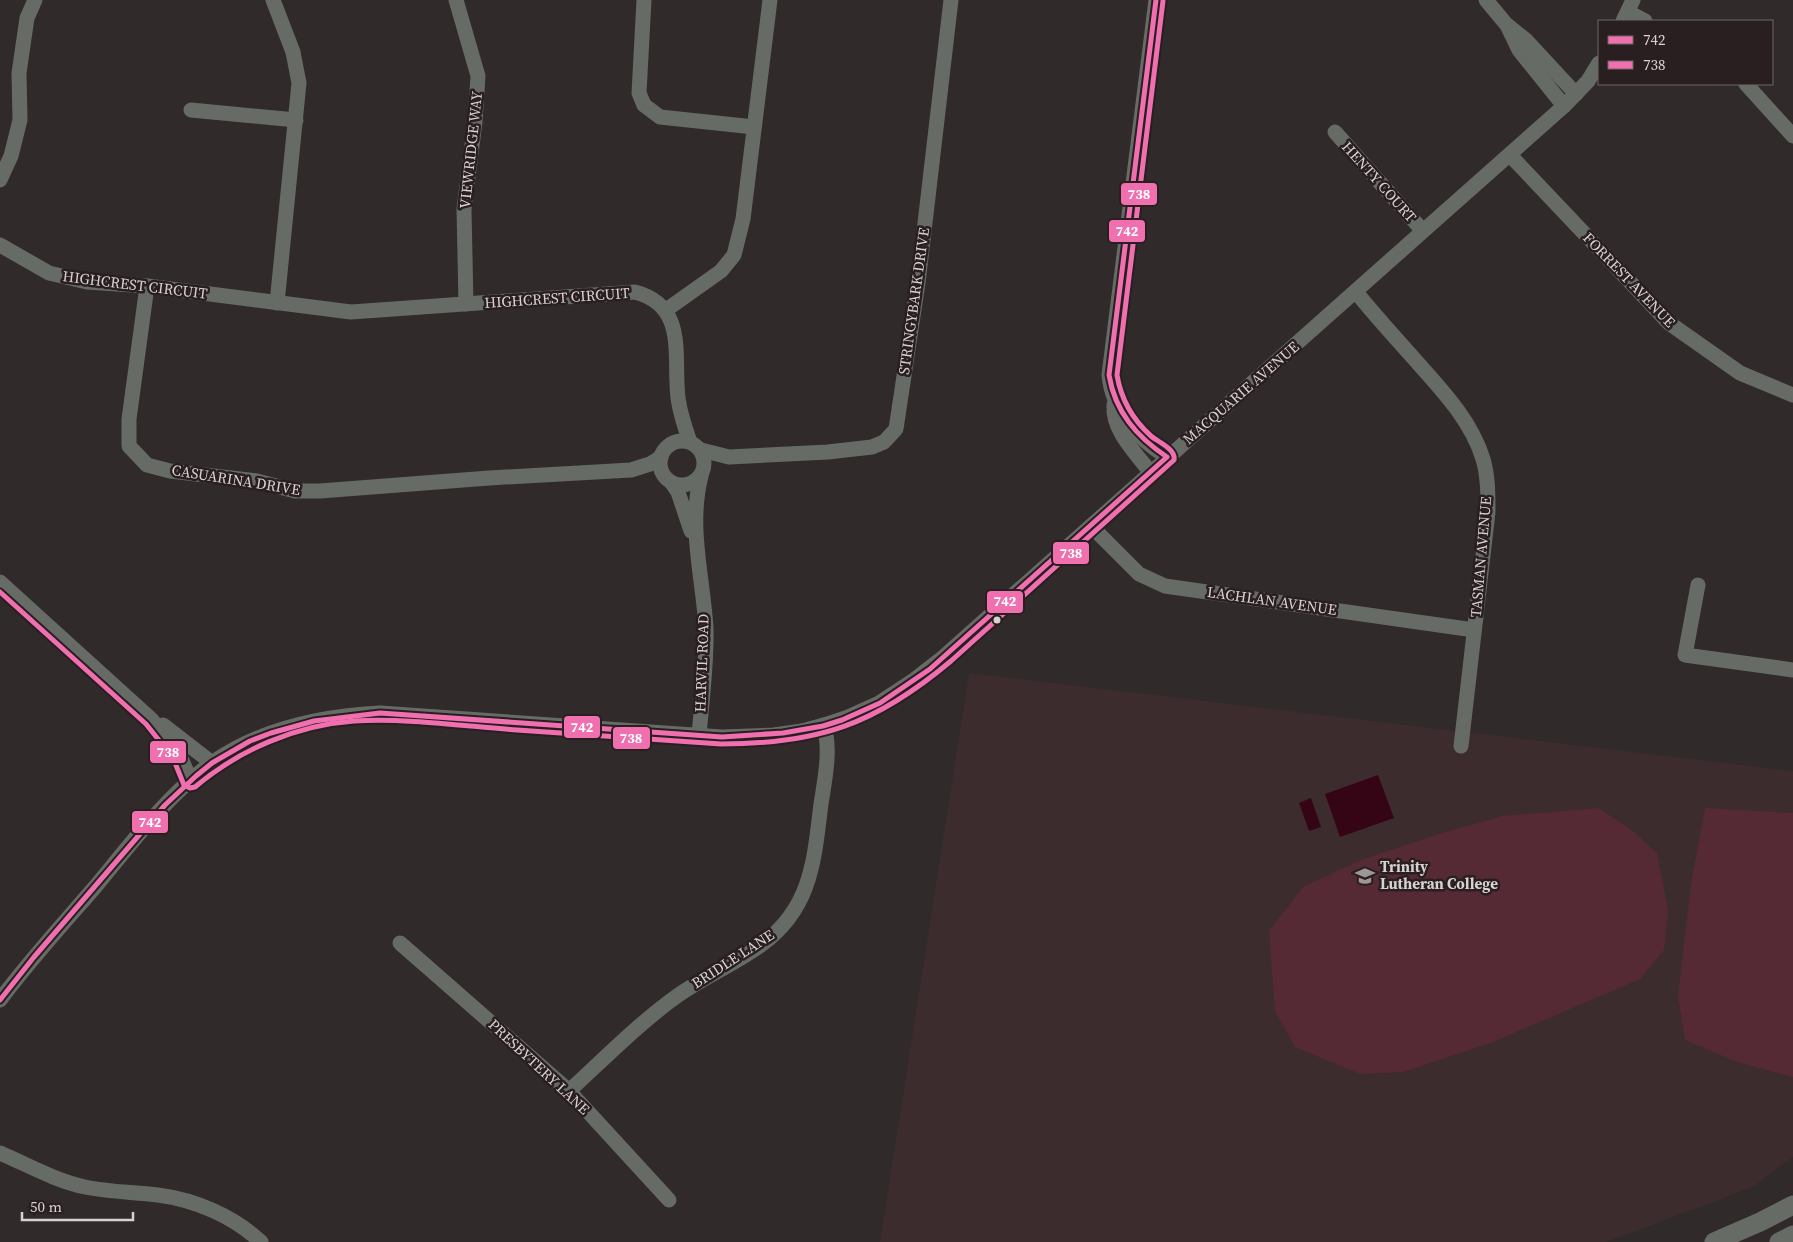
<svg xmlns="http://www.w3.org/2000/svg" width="1793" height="1242" font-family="'Source Serif 4',serif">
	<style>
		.built { fill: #3c2c2e }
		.green { fill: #552a34 }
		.water { fill: #350515 }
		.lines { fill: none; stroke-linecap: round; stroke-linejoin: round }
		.minor { stroke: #666b66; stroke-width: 15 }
		.major { stroke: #676b66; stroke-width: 19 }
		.bus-1-casing { stroke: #291e20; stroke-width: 9 }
		.bus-2-casing { stroke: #291e20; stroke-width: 9 }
		.bus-1 { stroke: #ef6faf; stroke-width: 5 }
		.bus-2 { stroke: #ef6faf; stroke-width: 5 }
		.bus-dot { fill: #d8d1d2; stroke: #291e20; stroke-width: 2 }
		.labels { text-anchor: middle; stroke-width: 5; stroke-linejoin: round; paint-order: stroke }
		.street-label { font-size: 15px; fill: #d8d1d2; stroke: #291e20 }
		.poi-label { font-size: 15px; font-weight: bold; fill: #d8d1d2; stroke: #291e20; text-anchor: start }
		.line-badge { stroke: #291e20; stroke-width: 2 }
		.badge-label { font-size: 14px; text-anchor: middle; font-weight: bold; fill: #fff }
	</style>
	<rect width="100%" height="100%" fill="#302a2b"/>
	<path class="built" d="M 969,673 L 1793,771 L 1793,1157 L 1753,1187 L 1606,1242 L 880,1242 Z"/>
	<g class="green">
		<path d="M 1599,808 L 1634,832 L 1657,853 L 1668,910 L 1664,950 L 1640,979 L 1488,1044 L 1403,1072 L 1360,1074 L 1295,1047 L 1275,1011 L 1269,931 L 1303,887 L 1361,860 L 1442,833 L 1503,816 Z"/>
		<path d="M 1705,808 L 1793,813 L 1793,1077 L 1737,1062 L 1685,1040 L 1678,997 L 1691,884 Z"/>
	</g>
	<g class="water">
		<path d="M 1378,775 L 1394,818 L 1340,837 L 1325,794 Z"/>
		<path d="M 1311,798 L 1321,827 L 1309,831 L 1299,803 Z"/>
	</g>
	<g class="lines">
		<g class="minor">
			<path d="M 273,0 L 293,52 L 299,83 L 277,303"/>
			<path d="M 456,0 L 478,76 L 475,122 L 464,209 L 466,304"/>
			<path d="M 644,0 L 639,93 L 644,105 L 660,117 L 754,127"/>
			<path d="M 1156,0 L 1109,375 C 1112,410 1138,439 1167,457"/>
			<path d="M 1486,0 L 1506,24 L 1526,40 L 1576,94"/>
			<path d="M 1628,12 L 1645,21"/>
			<path d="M 1623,21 L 1633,0"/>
			<path d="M 1507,25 L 1519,50 L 1564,106"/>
			<path d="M 1746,84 L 1793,136"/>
			<path d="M 191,110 L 296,120"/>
			<path d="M 1335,132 L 1423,231"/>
			<path d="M 1510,155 L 1669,323 L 1740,373 L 1793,395"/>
			<path d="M 0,180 L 11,156 L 20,120 L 19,73 L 27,18 L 35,0"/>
			<path d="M 0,245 L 49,273 L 87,282 L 147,286 L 351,312 L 635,292 C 688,306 673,356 678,398 C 680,413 685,428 690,442"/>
			<path d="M 147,286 L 129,419 L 129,446 L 147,465 L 170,471 L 257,481 L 295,491 L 320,491 L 489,478 L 631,470 L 650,464 L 661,457"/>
			<path d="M 1356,292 C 1373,313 1391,333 1409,353 C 1437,385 1470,417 1483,459 C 1488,476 1488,494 1488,512 L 1461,746"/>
			<path d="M 666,310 L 721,271 L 734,255 L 743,219 L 770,0"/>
			<path d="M 1114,405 C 1112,431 1136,453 1151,473"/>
			<circle cx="682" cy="463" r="22"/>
			<path d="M 701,450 L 729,457 L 828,452 L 872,447 L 884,442 L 896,429 L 918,283 L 951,0"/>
			<path d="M 672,483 L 678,492 L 691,531"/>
			<path d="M 1091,526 L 1139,574 L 1165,586 L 1474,630"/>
			<path d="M 0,582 L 151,719 L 179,754 L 191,781"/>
			<path d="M 1698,585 L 1685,655 L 1793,670"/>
			<path d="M 163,725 L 212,763"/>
			<path d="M 699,735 C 702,700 707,663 706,628 C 703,578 688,526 701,476"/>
			<path d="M 400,943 L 569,1091 L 669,1200"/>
			<path d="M 0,1000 C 29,961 63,924 95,887 C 129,846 168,794 212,763 C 260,729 322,716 380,713 L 722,737 L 774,735 L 802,731 L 824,725 L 848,717 L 879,703 L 914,680 L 941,659 L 1564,106 L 1588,81 L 1599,63"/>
			<path d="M 569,1091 C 604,1059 638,1024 677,996 C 704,977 735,964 761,945 C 812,908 814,860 821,804 C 825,778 831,751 824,725"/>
			<path d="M 0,1153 C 28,1165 56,1181 85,1187 C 109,1192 134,1192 158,1195 C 196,1200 233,1216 261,1242"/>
		</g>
		<g class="major">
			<path d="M 1714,1242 L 1760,1222 L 1793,1205"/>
			<path d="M 1779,1242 L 1793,1235"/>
		</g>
		<defs>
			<path id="bus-1" d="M 0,1000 L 34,957 L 165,805 L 196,776 L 212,763 L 250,741 L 271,733 L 314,721 L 380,713 L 722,737 L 783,733 L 823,726 L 842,720 L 880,703 L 930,669 L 1167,457 C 1137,437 1115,412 1109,375 L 1156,0"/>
			<path id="bus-2" d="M 0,592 L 146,724 L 173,758 L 184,785 L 190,788 L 195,787 C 239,750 296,725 354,721 C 408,718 463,726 517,730 C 585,735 653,739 721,744 C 819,744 876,724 951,661 L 1174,460 C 1176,449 1158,442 1151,436 C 1132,419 1121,399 1117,375 L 1163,1"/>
		</defs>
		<use href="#bus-1" class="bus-1-casing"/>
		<use href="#bus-2" class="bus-2-casing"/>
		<use href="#bus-1" class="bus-1"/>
		<use href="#bus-2" class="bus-2"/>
	</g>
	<defs>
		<symbol id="school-bare" viewBox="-9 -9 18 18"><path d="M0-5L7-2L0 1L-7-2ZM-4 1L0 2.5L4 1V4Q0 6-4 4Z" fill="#9d9798" stroke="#291e20" stroke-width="2.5" paint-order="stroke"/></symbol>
	</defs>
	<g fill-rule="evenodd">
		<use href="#school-bare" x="1351" y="862" width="28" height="28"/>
	</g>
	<circle class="bus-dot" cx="997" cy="620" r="4.5"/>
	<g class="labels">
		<g class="street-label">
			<text transform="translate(471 150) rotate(-84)" y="5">VIEWRIDGE WAY</text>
			<text transform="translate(1379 182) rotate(48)" y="5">HENTY COURT</text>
			<text transform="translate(1629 280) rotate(46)" y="5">FORREST AVENUE</text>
			<text transform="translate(135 285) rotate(7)" y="5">HIGHCREST CIRCUIT</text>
			<text transform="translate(557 298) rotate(-4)" y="5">HIGHCREST CIRCUIT</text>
			<text transform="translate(914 301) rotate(-82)" y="5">STRINGYBARK DRIVE</text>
			<text transform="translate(1241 393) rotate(-41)" y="5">MACQUARIE AVENUE</text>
			<text transform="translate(236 480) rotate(9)" y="5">CASUARINA DRIVE</text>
			<text transform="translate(1481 557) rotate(-85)" y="5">TASMAN AVENUE</text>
			<text transform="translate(1272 601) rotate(8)" y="5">LACHLAN AVENUE</text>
			<text transform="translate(702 663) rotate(-88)" y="5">HARVIL ROAD</text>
			<text transform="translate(733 959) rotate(-33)" y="5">BRIDLE LANE</text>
			<text transform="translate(539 1067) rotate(43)" y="5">PRESBYTERY LANE</text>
		</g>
		<g class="poi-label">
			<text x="1380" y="872">Trinity<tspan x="1380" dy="17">Lutheran College</tspan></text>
		</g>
	</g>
	<g class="line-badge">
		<rect x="1120" y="182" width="38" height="24" rx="5" fill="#ef6faf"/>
		<rect x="1108" y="219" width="38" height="24" rx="5" fill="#ef6faf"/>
		<rect x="1052" y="541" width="38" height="24" rx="5" fill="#ef6faf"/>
		<rect x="986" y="590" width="38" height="24" rx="5" fill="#ef6faf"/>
		<rect x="563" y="715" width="38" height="24" rx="5" fill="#ef6faf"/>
		<rect x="612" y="726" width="39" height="24" rx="5" fill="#ef6faf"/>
		<rect x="149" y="740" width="38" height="24" rx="5" fill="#ef6faf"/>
		<rect x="131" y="810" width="38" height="24" rx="5" fill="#ef6faf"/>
	</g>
	<g class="badge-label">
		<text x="1139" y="199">738</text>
		<text x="1127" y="236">742</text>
		<text x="1071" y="558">738</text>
		<text x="1005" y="606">742</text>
		<text x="582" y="732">742</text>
		<text x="631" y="743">738</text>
		<text x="168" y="757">738</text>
		<text x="150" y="827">742</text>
	</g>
	<rect x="1598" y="20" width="175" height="65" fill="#291e20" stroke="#6f6667"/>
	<rect x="1608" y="36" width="25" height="8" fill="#ef6faf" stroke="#6f6667"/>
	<text x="1643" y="45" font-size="15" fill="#d8d1d2">742</text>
	<rect x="1608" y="61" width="25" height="8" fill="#ef6faf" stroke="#6f6667"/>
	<text x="1643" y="70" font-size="15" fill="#d8d1d2">738</text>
	<path d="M22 1212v8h111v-8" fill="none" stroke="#d8d1d2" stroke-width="2.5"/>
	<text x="30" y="1212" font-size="15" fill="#d8d1d2" stroke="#291e20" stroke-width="4" paint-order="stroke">50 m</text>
</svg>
